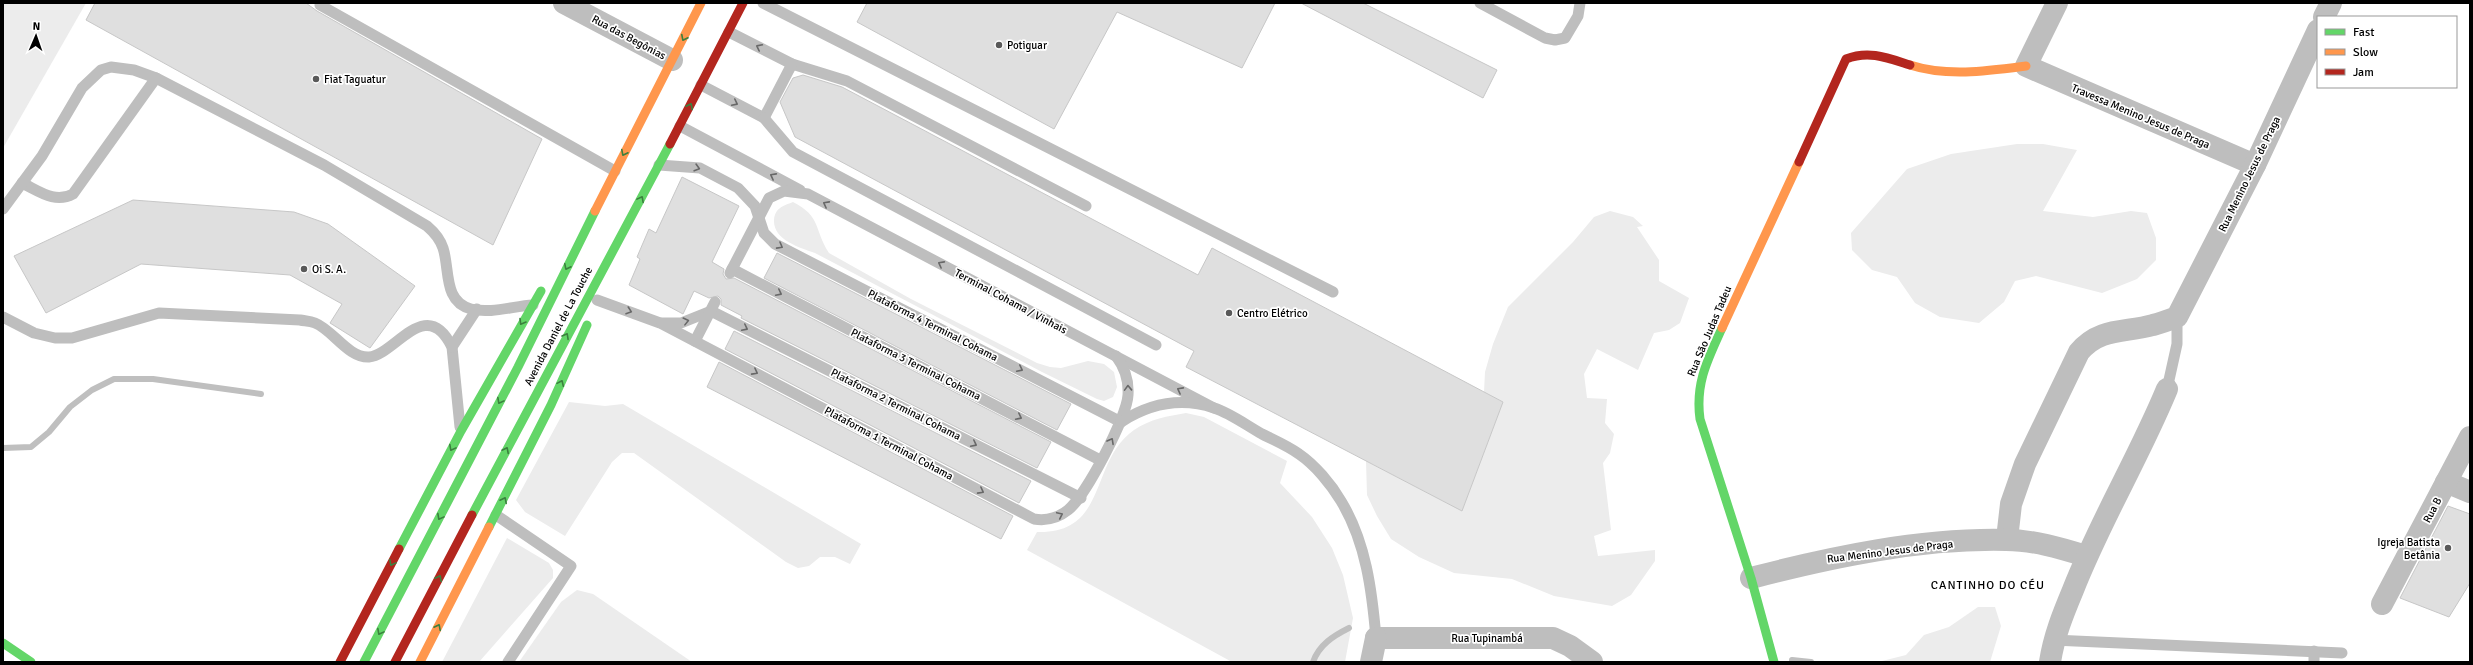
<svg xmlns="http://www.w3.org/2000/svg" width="2473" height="665" font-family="Signika,sans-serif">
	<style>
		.green { fill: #ececec }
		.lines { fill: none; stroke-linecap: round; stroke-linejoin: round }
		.stream { stroke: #bfbfbf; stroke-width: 6 }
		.building { fill: #dfdfdf; stroke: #c7c7c7 }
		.lane { stroke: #bebebe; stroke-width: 11 }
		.street { stroke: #bebebe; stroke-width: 22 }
		.fast { stroke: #63d668; stroke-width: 9 }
		.slow { stroke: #ff974d; stroke-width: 9 }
		.jam { stroke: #b3261e; stroke-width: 9 }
		.oneway { stroke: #3b803e }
		.oneway2 { stroke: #686868 }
		.poi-dot { fill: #595959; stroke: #fff; stroke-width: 1.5 }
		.labels { text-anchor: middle; stroke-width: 3.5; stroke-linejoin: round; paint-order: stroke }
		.street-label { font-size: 11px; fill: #000; stroke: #fff }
		.poi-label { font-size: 11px; fill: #000; stroke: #fff; text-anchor: start }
		.neighbourhood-label { font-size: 12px; letter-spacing: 1px; fill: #000; stroke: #fff }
	</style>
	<rect width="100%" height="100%" fill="#fff"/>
	<g class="green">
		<path d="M 3,3 L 86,3 L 3,148 Z"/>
		<path d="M 2017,144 L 2043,144 L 2077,150 L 2043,211 L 2093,217 L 2131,211 L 2147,213 L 2156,238 L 2156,260 L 2137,279 L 2102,293 L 2036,276 L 2015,281 L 2004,302 L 1979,323 L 1940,317 L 1915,303 L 1897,277 L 1872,270 L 1852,250 L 1851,233 L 1907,169 L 1951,154 Z"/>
		<path d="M 793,202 C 822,217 813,228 829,253 L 911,299 L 1037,363 L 1050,367 L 1061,368 L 1088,361 L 1104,364 L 1114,372 L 1117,387 L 1113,397 L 1104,401 L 1097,399 L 1042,372 L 815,253 C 800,248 773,240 774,220 C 775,208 783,206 793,202 Z"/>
		<path d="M 1610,211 L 1633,217 L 1643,226 L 1637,227 L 1659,260 L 1659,281 L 1689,298 L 1680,323 L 1669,330 L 1654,333 L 1638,370 L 1597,349 L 1584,374 L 1587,398 L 1607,399 L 1605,423 L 1614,434 L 1610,453 L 1603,463 L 1611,530 L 1594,536 L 1598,556 L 1655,550 L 1655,561 L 1631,595 L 1612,606 L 1554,596 L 1512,579 L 1454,573 L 1419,557 L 1391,539 L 1377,516 L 1367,495 L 1366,461 L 1462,511 L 1503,402 L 1484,392 L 1485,372 L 1493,344 L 1508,307 L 1573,242 L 1594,217 Z"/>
		<path d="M 569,402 L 605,406 L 623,404 L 861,544 L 850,564 L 835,557 L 820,557 L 809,566 L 798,568 L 786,562 L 634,453 L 622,453 L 612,462 L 565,536 L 525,512 L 516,500 Z"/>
		<path d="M 1186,413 L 1204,417 L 1287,461 L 1280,483 L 1312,517 L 1332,548 L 1343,575 L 1353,618 L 1345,662 L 1232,662 L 1027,550 L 1037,532 C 1109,534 1089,461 1134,430 C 1150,419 1168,416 1186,413 Z"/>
		<path d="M 507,538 L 549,563 L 553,570 L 553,578 L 479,662 L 442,662 Z"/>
		<path d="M 577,590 L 593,594 L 692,662 L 519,662 L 561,602 Z"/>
		<path d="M 1978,607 L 1995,607 L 2001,626 L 1990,662 L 1878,662 L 1906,655 L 1924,635 L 1949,627 Z"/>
	</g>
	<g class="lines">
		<g class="stream">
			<path d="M 3,448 L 31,447 L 49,432 L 70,407 L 92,390 L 114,379 L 153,379 L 261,394"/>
			<path d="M 1792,660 L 1811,662"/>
			<path d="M 1313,662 C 1319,645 1333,636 1349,628"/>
		</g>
	</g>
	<g class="building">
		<path d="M 95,3 L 306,3 L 317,11 L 542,139 L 493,245 L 86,20 Z"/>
		<path d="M 867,3 L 1275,3 L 1242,68 L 1117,12 L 1054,129 L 857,22 Z"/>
		<path d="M 1301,3 L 1363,3 L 1497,70 L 1483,98 Z"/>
		<path d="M 803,75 L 842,87 L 1198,275 L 1212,248 L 1503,402 L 1462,511 L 1186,367 L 1194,351 L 795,137 L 780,102 L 793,78 Z"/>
		<path d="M 682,177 L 739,206 L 712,262 L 724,269 L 723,274 L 726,279 L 734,278 L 1051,442 L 1037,468 L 741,318 L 742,316 L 721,305 L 721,299 L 718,296 L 709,298 L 694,291 L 683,314 L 629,285 L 640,259 L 637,257 L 649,229 L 656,233 Z"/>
		<path d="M 133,200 L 294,212 L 328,224 L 415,286 L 370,348 L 330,323 L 342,304 L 290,275 L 141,264 L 46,313 L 14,256 Z"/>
		<path d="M 777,253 L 1071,404 L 1057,430 L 764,278 Z"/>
		<path d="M 734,331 L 1031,481 L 1019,503 L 725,349 Z"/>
		<path d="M 719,362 L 1013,516 L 1001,539 L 707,387 Z"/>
		<path d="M 2448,506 L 2470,514 L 2470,583 L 2449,617 L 2400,598 Z"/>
	</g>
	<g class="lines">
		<g class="lane">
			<path d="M 763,3 L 1333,292"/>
			<path d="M 1480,3 L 1545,38 L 1555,40 L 1565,38 L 1578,16 L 1580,3"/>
			<path d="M 320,5 L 615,171"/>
			<path d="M 792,64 L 847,81 L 1086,206"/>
			<path d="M 701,85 L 764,118 L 792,64 L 729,32"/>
			<path d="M 764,118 L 793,152 L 1156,345"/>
			<path d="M 680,126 L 800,190"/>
			<path d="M 659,165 L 700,168 L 738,188 L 755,206 L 764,233 L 775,244 L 1121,422"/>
			<path d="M 22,183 C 39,191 55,204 73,194 L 156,78"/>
			<path d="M 3,209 L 42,156 L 82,88 L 101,70 L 111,67 L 134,70 L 156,78 L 324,165 L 427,226 C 434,232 440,239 443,248 C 450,269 443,302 471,309 C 490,314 514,306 533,305"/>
			<path d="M 732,269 L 1100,460"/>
			<path d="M 730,273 L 769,198 L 784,191 L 808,194 L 1214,408"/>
			<path d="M 597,300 L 660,323 L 1034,519 C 1046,521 1058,518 1068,510 C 1085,497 1127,417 1128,395 C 1129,380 1125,368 1116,356"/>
			<path d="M 711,311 L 1081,498"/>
			<path d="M 3,317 L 34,333 L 55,338 L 72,338 L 159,313 L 300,320 C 305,321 310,321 315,323 C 333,330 348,358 369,357 C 395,355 426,294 452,347 L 460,427"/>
			<path d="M 662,323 L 681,323 L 711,311"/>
			<path d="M 695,341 L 715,302"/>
			<path d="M 452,347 L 477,309"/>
			<path d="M 2167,389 L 2177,344 L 2177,317"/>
			<path d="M 1121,422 C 1149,404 1181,397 1214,408 C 1230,413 1246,425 1262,434 C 1274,440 1288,446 1299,454 C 1315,465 1331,484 1341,501 C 1366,542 1372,591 1376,638"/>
			<path d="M 496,515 L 571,566 L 508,662"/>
			<path d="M 2053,640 L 2342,653"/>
			<path d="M 2314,662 L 2314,651"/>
		</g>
		<g class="street">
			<path d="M 564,3 L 672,60"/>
			<path d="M 2057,3 L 2026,66 L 2255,165"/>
			<path d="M 2324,17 L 2331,3"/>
			<path d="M 2446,482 L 2470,492"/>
			<path d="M 2007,539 L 2011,504 L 2025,464 L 2079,352 C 2100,327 2125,333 2153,325 C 2161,323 2169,320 2177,317 L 2255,165 L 2318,30"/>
			<path d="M 1751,578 C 1832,557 1921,538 2006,540 C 2033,540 2060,548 2086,556"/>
			<path d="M 2382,604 L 2470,437"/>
			<path d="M 1376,638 L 1553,638 L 1570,646 L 1592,662"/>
			<path d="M 1371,662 L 1376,638"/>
			<path d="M 2050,662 C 2054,636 2063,614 2073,590 C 2100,521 2139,457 2167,389"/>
		</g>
		<g class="fast">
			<path d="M 1722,328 C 1708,359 1695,383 1700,419 L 1751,578 L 1774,662"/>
			<path d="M 472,515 L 670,144"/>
			<path d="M 489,527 L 551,405 L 587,325"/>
			<path d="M 399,549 L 461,431 L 541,291"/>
			<path d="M 3,643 L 31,662"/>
			<path d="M 364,662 L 518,367 L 595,211"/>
		</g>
		<g class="slow">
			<path d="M 1910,65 C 1947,77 1988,71 2026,66"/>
			<path d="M 595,211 L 701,3"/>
			<path d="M 1722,328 L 1799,162"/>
			<path d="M 420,662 L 489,527"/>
		</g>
		<g class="jam">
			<path d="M 670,144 L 743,3"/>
			<path d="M 1799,162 L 1846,59 C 1869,50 1888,58 1910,65"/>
			<path d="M 340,662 L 399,549"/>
			<path d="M 395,662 L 472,515"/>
		</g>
	</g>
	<defs><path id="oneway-chevron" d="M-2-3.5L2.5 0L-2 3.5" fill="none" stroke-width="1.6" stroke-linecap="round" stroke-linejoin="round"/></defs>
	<g class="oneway">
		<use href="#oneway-chevron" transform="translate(684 38) rotate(117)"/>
		<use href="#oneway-chevron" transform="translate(690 106) rotate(-63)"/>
		<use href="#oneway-chevron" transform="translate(624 153) rotate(117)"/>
		<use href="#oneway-chevron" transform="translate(641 199) rotate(-62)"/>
		<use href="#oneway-chevron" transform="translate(567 267) rotate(116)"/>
		<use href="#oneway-chevron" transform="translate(522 322) rotate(121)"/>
		<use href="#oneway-chevron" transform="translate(566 336) rotate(-61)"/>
		<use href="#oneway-chevron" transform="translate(561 383) rotate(-66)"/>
		<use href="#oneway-chevron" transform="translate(500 401) rotate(118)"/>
		<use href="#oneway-chevron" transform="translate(452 448) rotate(118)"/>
		<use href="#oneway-chevron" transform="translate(506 450) rotate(-63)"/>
		<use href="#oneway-chevron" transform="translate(504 500) rotate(-63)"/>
		<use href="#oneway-chevron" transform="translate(440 517) rotate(118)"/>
		<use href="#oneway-chevron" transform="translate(392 563) rotate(118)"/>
		<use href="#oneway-chevron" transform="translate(439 578) rotate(-63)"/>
		<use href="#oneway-chevron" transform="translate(438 627) rotate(-63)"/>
		<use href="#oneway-chevron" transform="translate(380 632) rotate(118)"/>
	</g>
	<g class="oneway2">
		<use href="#oneway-chevron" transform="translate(759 47) rotate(-153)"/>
		<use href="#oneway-chevron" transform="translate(735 103) rotate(27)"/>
		<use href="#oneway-chevron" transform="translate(697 168) rotate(16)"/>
		<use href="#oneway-chevron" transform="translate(773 176) rotate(-152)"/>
		<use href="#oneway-chevron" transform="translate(826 204) rotate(-152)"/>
		<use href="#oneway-chevron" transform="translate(780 246) rotate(29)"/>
		<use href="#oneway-chevron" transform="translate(941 264) rotate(-152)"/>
		<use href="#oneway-chevron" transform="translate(779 293) rotate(27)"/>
		<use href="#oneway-chevron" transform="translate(629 311) rotate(19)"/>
		<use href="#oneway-chevron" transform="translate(686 321) rotate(-14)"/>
		<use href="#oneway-chevron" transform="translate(745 328) rotate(27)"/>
		<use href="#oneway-chevron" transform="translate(1020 369) rotate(27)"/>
		<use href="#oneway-chevron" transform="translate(755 372) rotate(28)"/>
		<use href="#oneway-chevron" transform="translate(1128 388) rotate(-92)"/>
		<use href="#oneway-chevron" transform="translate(1180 390) rotate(-152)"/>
		<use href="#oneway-chevron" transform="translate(1019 417) rotate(27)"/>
		<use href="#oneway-chevron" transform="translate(1111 441) rotate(-61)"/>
		<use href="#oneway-chevron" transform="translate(974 444) rotate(27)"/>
		<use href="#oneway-chevron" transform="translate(981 491) rotate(28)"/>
		<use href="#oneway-chevron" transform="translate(1060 515) rotate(-25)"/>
	</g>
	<g class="poi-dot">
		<circle cx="999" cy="45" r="4"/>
		<circle cx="316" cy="79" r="4"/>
		<circle cx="304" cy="269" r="4"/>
		<circle cx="1229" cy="313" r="4"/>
		<circle cx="2448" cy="548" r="4"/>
	</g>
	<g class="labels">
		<g class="street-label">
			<text transform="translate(629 37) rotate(28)" y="4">Rua das Begônias</text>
			<text transform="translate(2141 116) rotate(23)" y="4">Travessa Menino Jesus de Praga</text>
			<text transform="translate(2249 174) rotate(-64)" y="4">Rua Menino Jesus de Praga</text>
			<text transform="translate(1011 301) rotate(28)" y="4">Terminal Cohama / Vinhais</text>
			<text transform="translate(933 325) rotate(27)" y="4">Plataforma 4 Terminal Cohama</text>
			<text transform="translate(558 326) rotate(-62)" y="4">Avenida Daniel de La Touche</text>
			<text transform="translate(1709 331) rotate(-67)" y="4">Rua São Judas Tadeu</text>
			<text transform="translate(916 364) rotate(27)" y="4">Plataforma 3 Terminal Cohama</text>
			<text transform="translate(896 404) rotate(27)" y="4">Plataforma 2 Terminal Cohama</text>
			<text transform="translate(889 443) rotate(28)" y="4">Plataforma 1 Terminal Cohama</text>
			<text transform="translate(2432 510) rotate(-62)" y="4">Rua B</text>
			<text transform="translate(1890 551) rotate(-7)" y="4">Rua Menino Jesus de Praga</text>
			<text x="1487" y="642">Rua Tupinambá</text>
		</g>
		<g class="poi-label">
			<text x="1007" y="49">Potiguar</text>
			<text x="324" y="83">Fiat Taguatur</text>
			<text x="312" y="273">Oi S. A.</text>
			<text x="1237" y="317">Centro Elétrico</text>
			<text x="2440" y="546" text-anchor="end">Igreja Batista<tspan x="2440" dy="13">Betânia</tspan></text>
		</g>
		<g class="neighbourhood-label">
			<text x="1988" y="589">CANTINHO DO CÉU</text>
		</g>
	</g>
	<rect width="2473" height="665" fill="none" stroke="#000000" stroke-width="8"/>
	<rect x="2317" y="16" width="140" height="72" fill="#ffffff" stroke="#999999"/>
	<rect x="2325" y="29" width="20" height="6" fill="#63d668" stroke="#999999"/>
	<text x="2353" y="36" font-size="12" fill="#000000">Fast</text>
	<rect x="2325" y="49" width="20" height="6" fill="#ff974d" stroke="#999999"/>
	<text x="2353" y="56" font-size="12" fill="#000000">Slow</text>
	<rect x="2325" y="69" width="20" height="6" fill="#b3261e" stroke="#999999"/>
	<text x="2353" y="76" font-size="12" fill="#000000">Jam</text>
	<g transform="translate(36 36) rotate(2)" stroke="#ffffff" stroke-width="3" paint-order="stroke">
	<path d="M0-3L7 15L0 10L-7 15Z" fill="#000000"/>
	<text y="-6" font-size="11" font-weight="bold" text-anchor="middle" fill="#000000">N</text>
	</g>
</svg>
